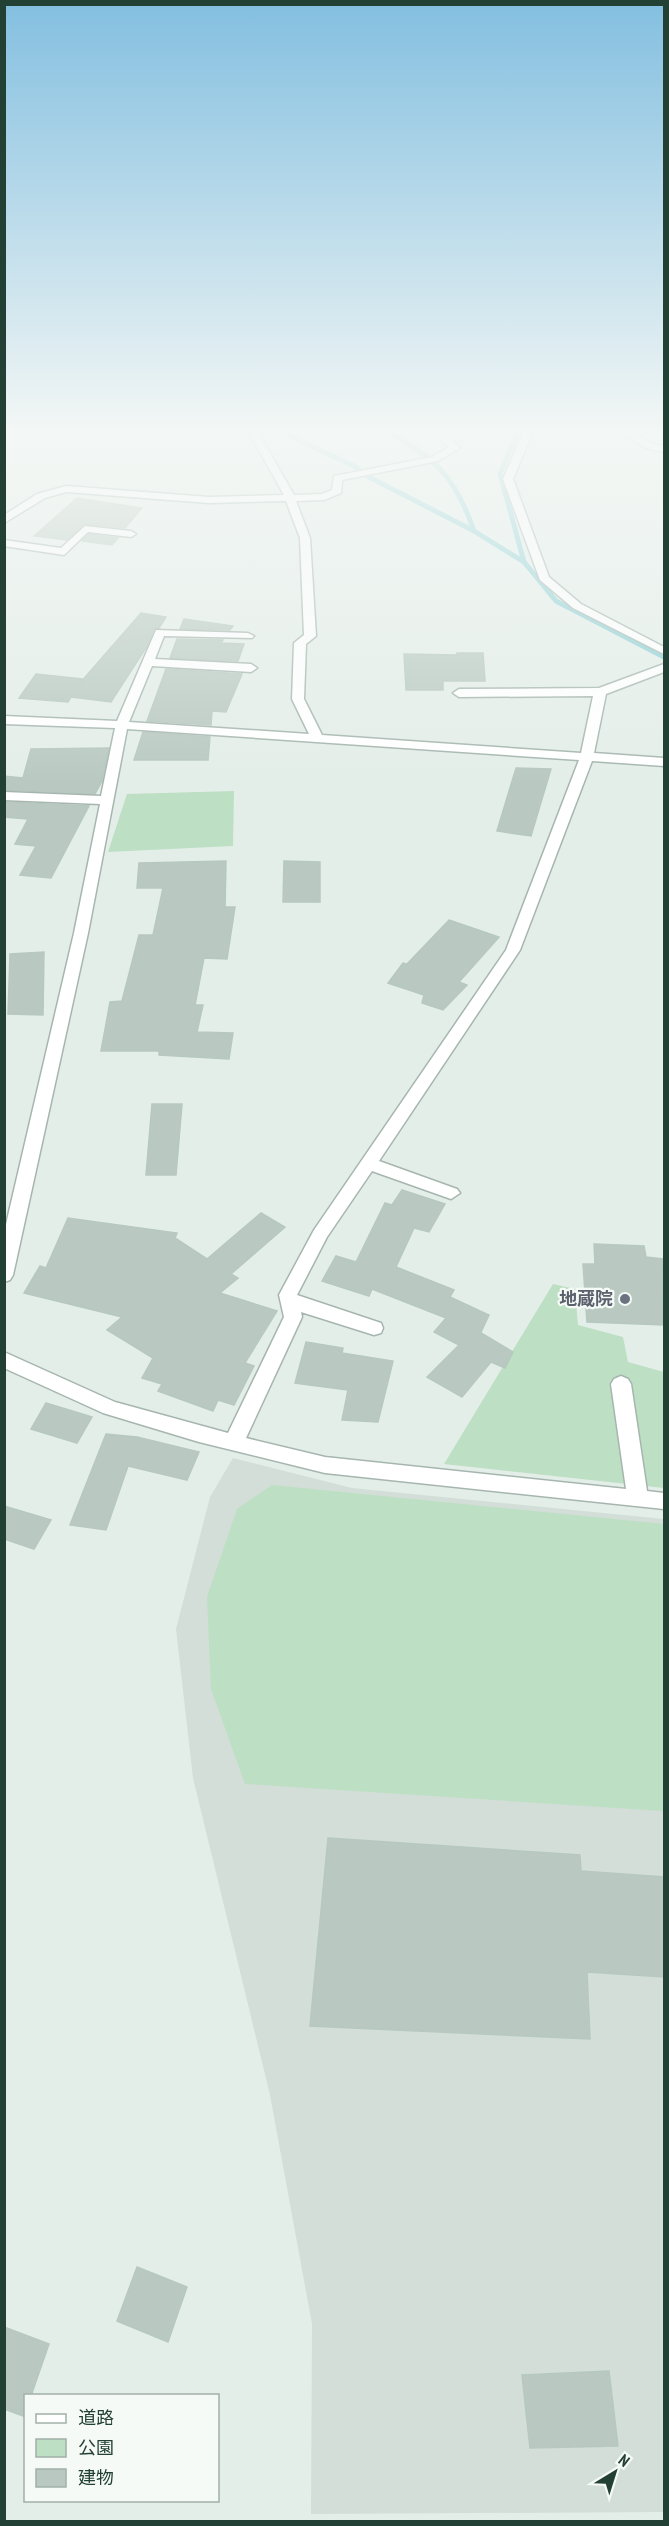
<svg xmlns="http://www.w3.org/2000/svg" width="669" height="2526" font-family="'PT Sans Narrow','Noto Sans JP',sans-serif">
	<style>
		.built { fill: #d2ded7 }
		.green { fill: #bddfc3 }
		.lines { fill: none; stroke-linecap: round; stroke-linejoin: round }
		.stream { stroke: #8ccfd3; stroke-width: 5 }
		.building { fill: #b9c9c1; stroke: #b6c8bf; stroke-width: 1.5 }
		.minor-casing { stroke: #a6b6af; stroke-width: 3 }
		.minor { fill: #fff; fill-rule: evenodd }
		.worship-dot { fill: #6b7280; stroke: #f5faf7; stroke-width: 2 }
		.labels { text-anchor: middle; stroke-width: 4.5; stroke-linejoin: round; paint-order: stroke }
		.worship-label { font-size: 18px; font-weight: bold; fill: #5b616d; stroke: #f5faf7; text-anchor: end }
	</style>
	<rect width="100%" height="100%" fill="#e4eee9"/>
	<path class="built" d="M 233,1458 L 352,1488 L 664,1519 L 664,2512 L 311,2514 L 312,2324 L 270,2095 L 193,1778 L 176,1629 L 210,1497 Z"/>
	<g class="green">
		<path d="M 234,791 L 233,846 L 108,852 L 127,794 Z"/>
		<path d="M 553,1284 L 575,1289 L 578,1325 L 623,1337 L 628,1362 L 664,1372 L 664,1488 L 444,1464 Z"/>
		<path d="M 272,1485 L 664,1524 L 664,1811 L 245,1784 L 211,1689 L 207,1597 L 237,1509 Z"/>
	</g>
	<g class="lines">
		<g class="stream">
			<path d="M 275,429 L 354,466 L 367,476 L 474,531 L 524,562 L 556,601 L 664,657"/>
			<path d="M 385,429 C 435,460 454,473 474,531"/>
			<path d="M 519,429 L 500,474 L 524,562"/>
		</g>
	</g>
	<g class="building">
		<path d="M 77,498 L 142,508 L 125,528 L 85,524 L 67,540 L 34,536 Z"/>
		<path d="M 89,534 L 118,538 L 112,545 L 82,541 Z"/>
		<path d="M 141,613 L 166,617 L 159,628 L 154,629 L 146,648 L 111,702 L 71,697 L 68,702 L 19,698 L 36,674 L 82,679 L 80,683 Z"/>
		<path d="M 184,619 L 233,626 L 230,630 L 180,629 Z"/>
		<path d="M 177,639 L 223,640 L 221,643 L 244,644 L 238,661 L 170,658 Z"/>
		<path d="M 457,653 L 483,653 L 485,681 L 443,681 L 443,690 L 406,690 L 404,654 L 457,655 Z"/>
		<path d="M 166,669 L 242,674 L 226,712 L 212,711 L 211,725 L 147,721 Z"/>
		<path d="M 143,732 L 210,737 L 208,760 L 134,760 Z"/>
		<path d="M 109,748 L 102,781 L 95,794 L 4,790 L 4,776 L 23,778 L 31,749 Z"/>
		<path d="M 516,768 L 551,769 L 531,836 L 497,831 Z"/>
		<path d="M 4,802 L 89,806 L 51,878 L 20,875 L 36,846 L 15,844 L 28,819 L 4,817 Z"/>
		<path d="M 226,861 L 225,907 L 235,907 L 227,959 L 204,958 L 195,1005 L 203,1005 L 197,1032 L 233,1033 L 229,1059 L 159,1055 L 159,1051 L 101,1051 L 110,1002 L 122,1001 L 139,935 L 153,935 L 163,888 L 137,888 L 139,863 Z"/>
		<path d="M 284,861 L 320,862 L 320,902 L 283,902 Z"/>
		<path d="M 449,920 L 499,937 L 459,982 L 467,985 L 443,1010 L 422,1003 L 424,995 L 388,983 L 403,963 L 407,964 Z"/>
		<path d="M 44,952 L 43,1015 L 8,1014 L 10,954 Z"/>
		<path d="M 152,1104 L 182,1104 L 176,1175 L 146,1175 Z"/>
		<path d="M 402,1190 L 445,1204 L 429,1232 L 414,1228 L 396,1267 L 454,1290 L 450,1297 L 489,1315 L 481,1332 L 476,1330 L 513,1352 L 505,1368 L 491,1362 L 462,1397 L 427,1377 L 459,1345 L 434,1332 L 446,1318 L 372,1289 L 369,1296 L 322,1281 L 336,1256 L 356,1262 L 385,1203 L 392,1205 Z"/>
		<path d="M 261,1213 L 285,1227 L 231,1274 L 238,1278 L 220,1293 L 277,1311 L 245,1363 L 254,1366 L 234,1405 L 218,1400 L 213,1411 L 158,1391 L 162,1384 L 142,1378 L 153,1358 L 107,1330 L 122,1317 L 24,1293 L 40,1266 L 46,1268 L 68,1218 L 177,1233 L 175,1238 L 207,1259 Z"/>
		<path d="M 594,1244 L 644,1246 L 646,1257 L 663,1259 L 664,1325 L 587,1322 L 583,1264 L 595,1264 Z"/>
		<path d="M 306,1342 L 343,1348 L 342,1353 L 393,1361 L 378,1422 L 342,1420 L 348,1390 L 295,1383 Z"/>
		<path d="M 46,1403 L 92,1417 L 77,1443 L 31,1429 Z"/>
		<path d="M 106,1434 L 137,1437 L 199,1452 L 187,1480 L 128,1466 L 106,1530 L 70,1525 Z"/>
		<path d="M 4,1506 L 51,1520 L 34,1549 L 4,1539 Z"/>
		<path d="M 328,1838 L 580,1855 L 581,1871 L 664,1877 L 664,1977 L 587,1972 L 590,2039 L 310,2026 Z"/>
		<path d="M 137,2267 L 187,2287 L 168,2342 L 117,2321 Z"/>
		<path d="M 4,2327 L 49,2344 L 31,2396 L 26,2396 L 23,2416 L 4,2409 Z"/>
		<path d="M 609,2371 L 618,2446 L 530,2448 L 522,2375 Z"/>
	</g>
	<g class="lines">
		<defs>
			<g id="minor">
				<path d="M 247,429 L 256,429 L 294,495 L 322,494 L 332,490 L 334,476 L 432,457 L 449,447 L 431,429 L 441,429 L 460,448 L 438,461 L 342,480 L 341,493 L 324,500 L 296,501 L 310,538 L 316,636 L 306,644 L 304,699 L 322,735 L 581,753 L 593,696 L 459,697 L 453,693 L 459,689 L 599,688 L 664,664 L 664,672 L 606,694 L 594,753 L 664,758 L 664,766 L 592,761 L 520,950 L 379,1161 L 457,1189 L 460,1193 L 451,1199 L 372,1171 L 327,1237 L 297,1295 L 381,1323 L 383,1328 L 381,1333 L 374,1335 L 301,1312 L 302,1317 L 246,1438 L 325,1457 L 626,1489 L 611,1384 L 614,1379 L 621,1376 L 628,1379 L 631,1384 L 647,1491 L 664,1493 L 664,1509 L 325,1473 L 199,1442 L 103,1413 L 4,1368 L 4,1352 L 115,1402 L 228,1433 L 284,1317 L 279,1295 L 314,1230 L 506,950 L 579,760 L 127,729 L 88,933 L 13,1275 L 10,1280 L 4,1282 L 4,1233 L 74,933 L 100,804 L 4,800 L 4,792 L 101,796 L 115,728 L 4,724 L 4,716 L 117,721 L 156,630 L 248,633 L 254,636 L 252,638 L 164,636 L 155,659 L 251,664 L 257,668 L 251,672 L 152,666 L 129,722 L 309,734 L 292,699 L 294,643 L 304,635 L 300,538 L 286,501 L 209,503 L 66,492 L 45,498 L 4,523 L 4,515 L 37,494 L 66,486 L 209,497 L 284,495 Z"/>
				<path d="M 525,429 L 534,429 L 513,479 L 549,577 L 581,604 L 664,647 L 664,654 L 573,608 L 540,580 L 503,479 Z"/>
				<path d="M 595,429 L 630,429 L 652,444 L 664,446 L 664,452 L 646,448 L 628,437 Z"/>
				<path d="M 85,526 L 131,531 L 136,534 L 131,537 L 88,532 L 64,555 L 4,546 L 4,540 L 61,548 Z"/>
			</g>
		</defs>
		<use href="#minor" class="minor-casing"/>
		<use href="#minor" class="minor"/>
	</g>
	<linearGradient id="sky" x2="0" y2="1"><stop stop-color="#83bfe0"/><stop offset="0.55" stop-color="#f3f7f5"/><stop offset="1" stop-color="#f3f7f5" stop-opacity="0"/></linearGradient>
	<rect width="669" height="783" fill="url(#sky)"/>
	<circle class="worship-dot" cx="625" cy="1299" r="6"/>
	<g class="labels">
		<g class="worship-label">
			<text x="613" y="1305">地蔵院</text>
		</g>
	</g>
	<rect width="669" height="2526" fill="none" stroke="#234035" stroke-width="12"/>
	<rect x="24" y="2394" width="195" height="108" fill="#f5faf7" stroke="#a1b0a9" stroke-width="1.5"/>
	<rect x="36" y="2414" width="30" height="9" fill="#ffffff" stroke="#a1b0a9" stroke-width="1.5"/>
	<text x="78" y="2424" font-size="18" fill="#234035">道路</text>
	<rect x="36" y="2439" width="30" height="18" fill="#bddfc3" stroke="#a1b0a9" stroke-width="1.5"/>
	<text x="78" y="2454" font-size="18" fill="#234035">公園</text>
	<rect x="36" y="2469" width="30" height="18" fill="#b9c9c1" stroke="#a1b0a9" stroke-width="1.5"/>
	<text x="78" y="2484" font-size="18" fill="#234035">建物</text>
	<g transform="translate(615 2472) rotate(38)" stroke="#f5faf7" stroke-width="4.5" paint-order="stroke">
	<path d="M0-4.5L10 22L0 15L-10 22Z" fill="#234035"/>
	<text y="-9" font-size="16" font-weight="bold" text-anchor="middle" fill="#234035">N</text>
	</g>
</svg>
